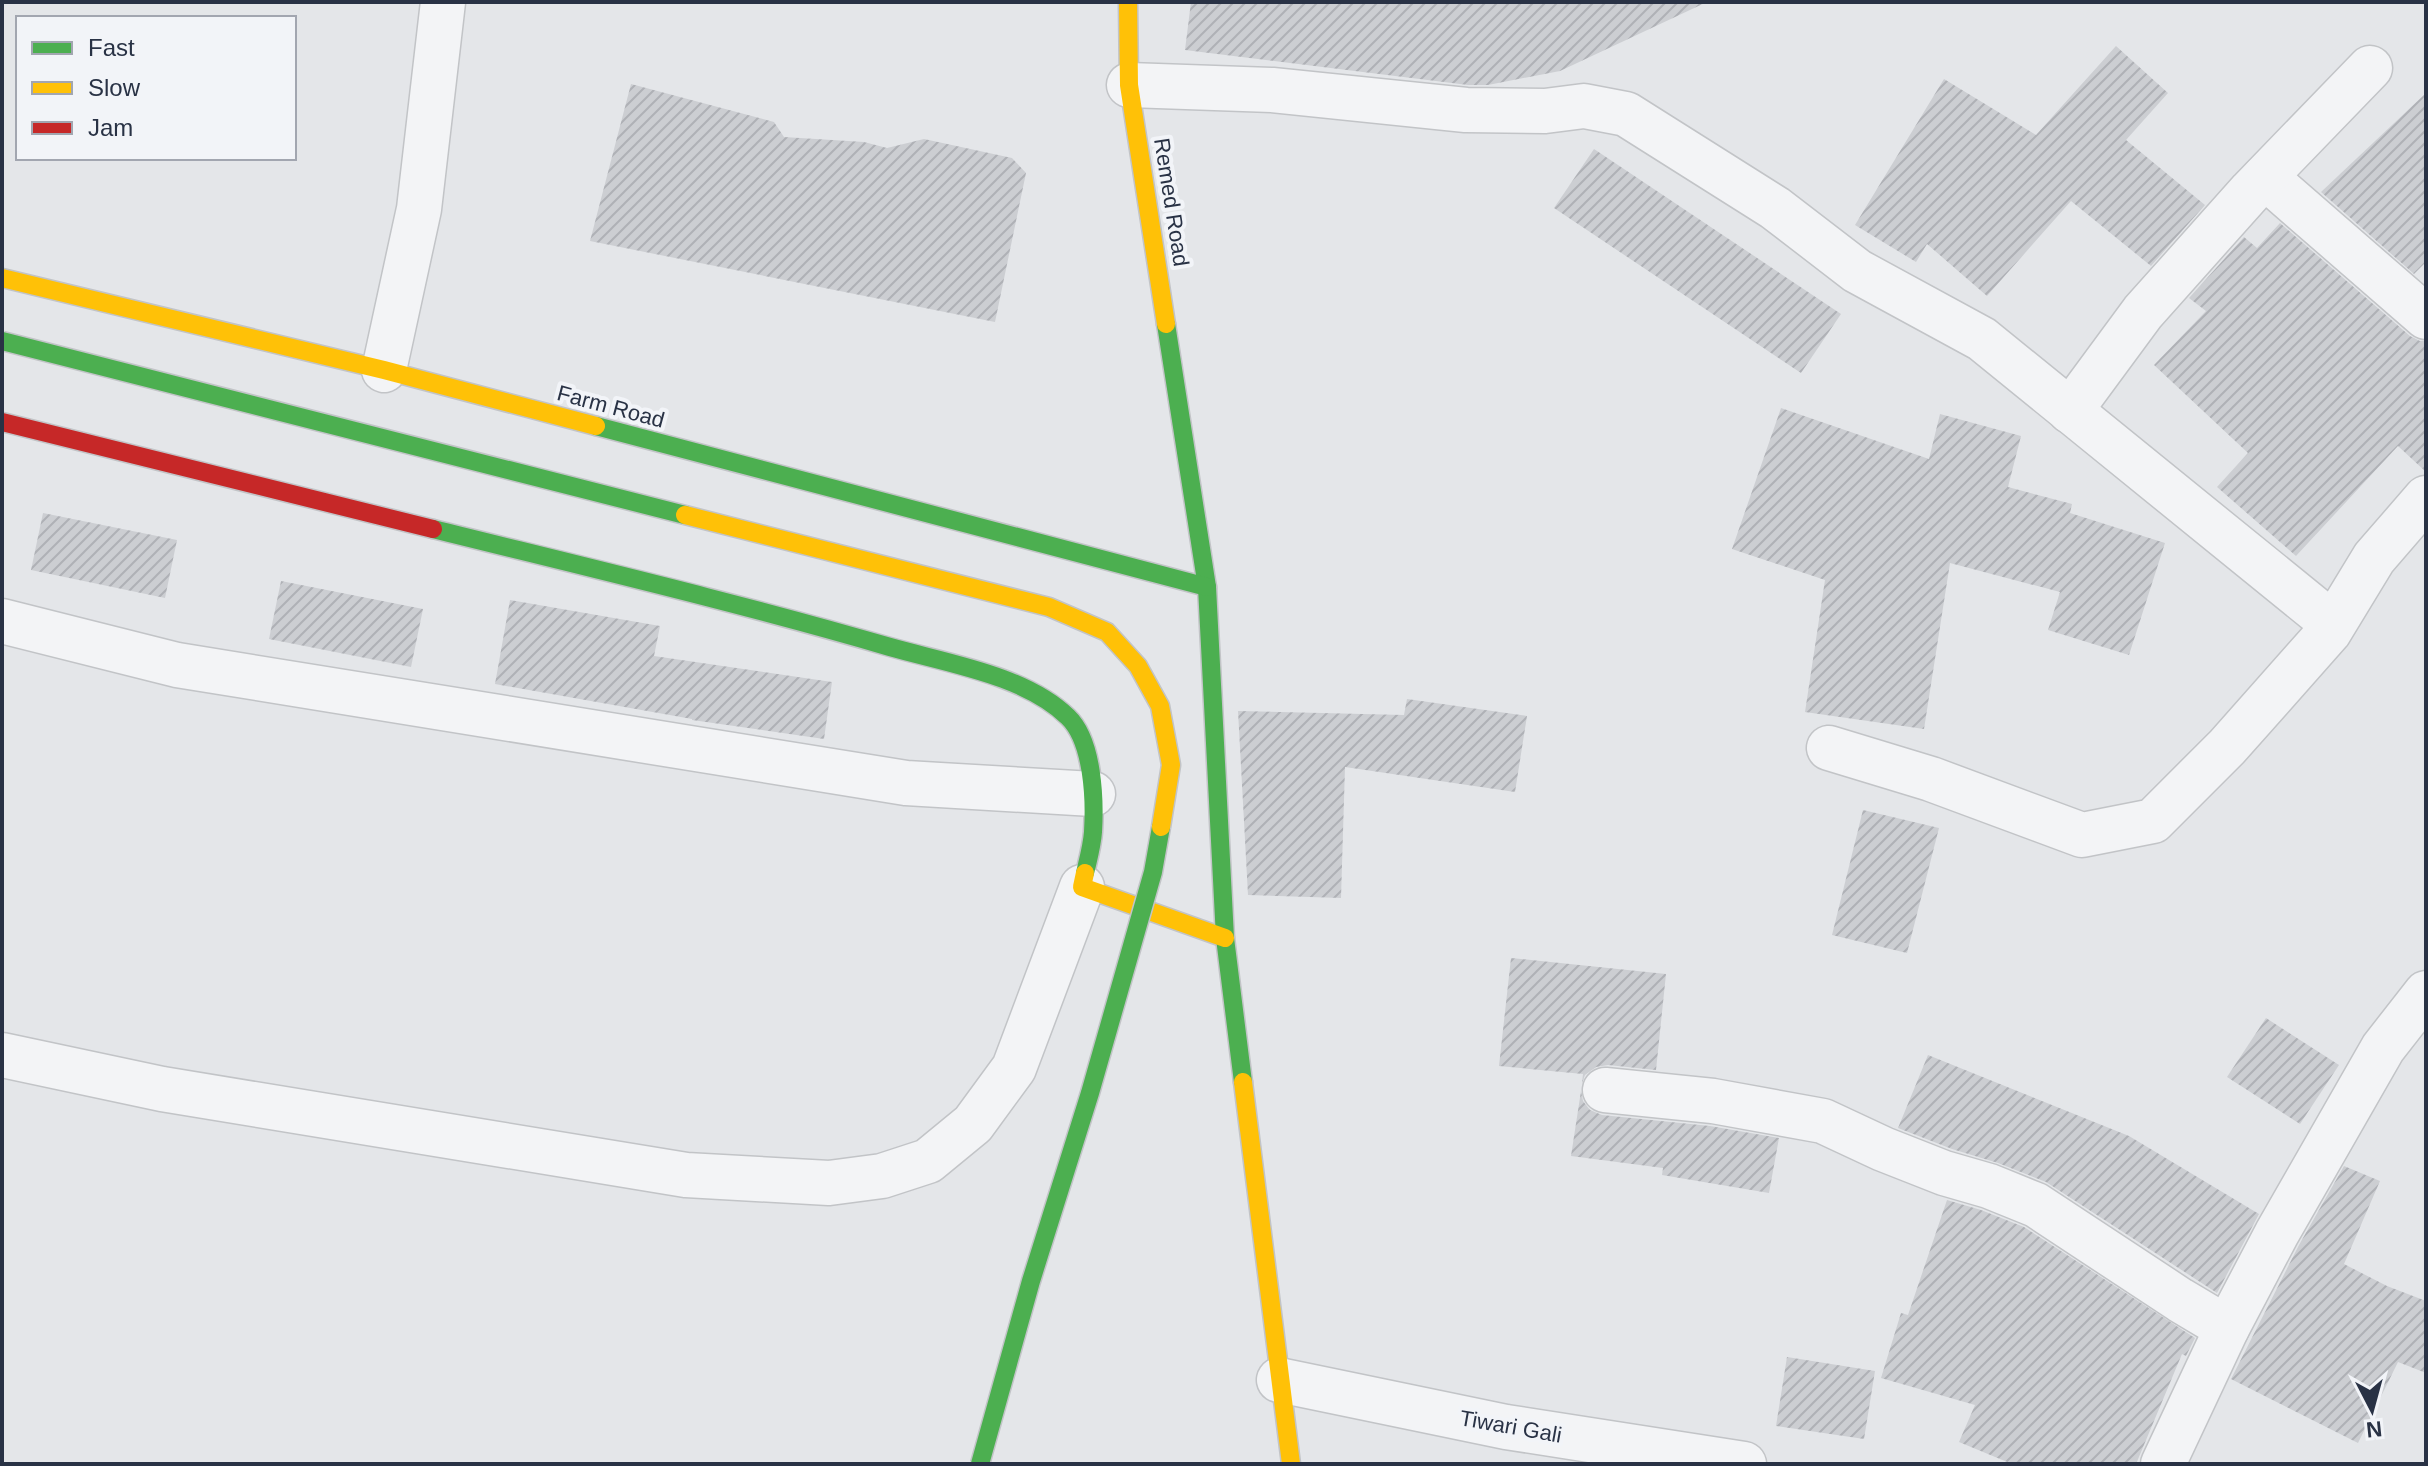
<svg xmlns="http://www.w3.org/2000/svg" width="2428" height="1466" font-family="Arial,sans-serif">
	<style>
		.building { fill: url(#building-hatch) }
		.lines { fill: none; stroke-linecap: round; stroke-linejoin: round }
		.street-casing { stroke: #c2c4c7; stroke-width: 47 }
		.fast-casing { stroke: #c2c4c7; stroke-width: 21 }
		.slow-casing { stroke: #c2c4c7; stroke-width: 21 }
		.jam-casing { stroke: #c2c4c7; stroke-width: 21 }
		.street { stroke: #f3f4f6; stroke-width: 44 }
		.fast { stroke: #4caf50; stroke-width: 18 }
		.slow { stroke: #ffc107; stroke-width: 18 }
		.jam { stroke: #c62828; stroke-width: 18 }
		.fast-bridge-casing { stroke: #c2c4c7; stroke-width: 21; stroke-linecap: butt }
		.slow-bridge-casing { stroke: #c2c4c7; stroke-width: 21; stroke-linecap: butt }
		.fast-bridge { stroke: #4caf50; stroke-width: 18 }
		.slow-bridge { stroke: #ffc107; stroke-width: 18 }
		.labels { text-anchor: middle; stroke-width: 8; stroke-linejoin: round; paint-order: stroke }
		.street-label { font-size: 22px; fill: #293245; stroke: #f2f4f8 }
	</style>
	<defs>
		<pattern id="building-hatch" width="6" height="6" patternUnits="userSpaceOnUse" patternTransform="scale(2)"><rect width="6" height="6" fill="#ccced2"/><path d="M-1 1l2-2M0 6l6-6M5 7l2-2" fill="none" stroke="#afb1b6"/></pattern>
	</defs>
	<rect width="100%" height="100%" fill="#e4e6e9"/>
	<g class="building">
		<path d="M 1191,2 L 1707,2 L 1560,71 L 1488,85 L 1468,85 L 1185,50 Z"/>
		<path d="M 2116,46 L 2168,93 L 2126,140 L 2205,205 L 2151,266 L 2071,201 L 1987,296 L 1927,244 L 1916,262 L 1855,225 L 1944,79 L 2036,135 Z"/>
		<path d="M 631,84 L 774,122 L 784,137 L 864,142 L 887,148 L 924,139 L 1012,158 L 1026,173 L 995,322 L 590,241 Z"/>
		<path d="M 2426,93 L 2426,262 L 2414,274 L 2321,192 Z"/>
		<path d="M 1594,149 L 1841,314 L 1801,373 L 1554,208 Z"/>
		<path d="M 2280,223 L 2410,336 L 2420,341 L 2426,341 L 2426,472 L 2398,446 L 2296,556 L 2217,487 L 2248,453 L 2154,365 L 2206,311 L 2189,298 L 2244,237 L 2257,248 Z"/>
		<path d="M 1781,408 L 1929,459 L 1940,414 L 2021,436 L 2008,487 L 2072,504 L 2070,513 L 2165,543 L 2129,655 L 2048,630 L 2060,592 L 1950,563 L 1924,729 L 1805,712 L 1825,580 L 1732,549 Z"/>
		<path d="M 43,513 L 177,540 L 165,598 L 31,570 Z"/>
		<path d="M 281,581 L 423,609 L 411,667 L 269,639 Z"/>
		<path d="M 510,600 L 660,626 L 654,656 L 832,682 L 824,739 L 692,720 L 692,719 L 495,684 Z"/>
		<path d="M 1407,699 L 1527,716 L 1515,792 L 1345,767 L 1341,898 L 1248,895 L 1238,711 L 1404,715 Z"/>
		<path d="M 1863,810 L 1939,828 L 1907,953 L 1832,935 Z"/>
		<path d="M 1511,958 L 1666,974 L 1656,1070 L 1608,1065 L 1596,1067 L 1585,1075 L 1582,1083 L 1583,1074 L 1499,1066 Z"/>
		<path d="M 2266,1018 L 2339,1065 L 2300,1124 L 2227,1077 Z"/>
		<path d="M 1928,1055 L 2129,1136 L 2259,1214 L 2217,1293 L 2046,1182 L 1998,1163 L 1952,1149 L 1898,1128 Z"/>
		<path d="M 1581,1091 L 1583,1101 L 1590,1110 L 1602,1115 L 1710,1126 L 1779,1138 L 1769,1193 L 1662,1175 L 1663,1168 L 1571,1156 Z"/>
		<path d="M 2344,1166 L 2380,1181 L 2344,1264 L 2387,1286 L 2426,1301 L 2426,1373 L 2398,1362 L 2358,1443 L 2231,1379 L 2299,1245 Z"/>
		<path d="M 1947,1200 L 1981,1210 L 2024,1227 L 2195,1338 L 2186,1356 L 2182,1354 L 2136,1464 L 2012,1464 L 1959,1442 L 1975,1405 L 1881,1378 L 1901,1313 L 1908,1315 Z"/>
		<path d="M 1787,1357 L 1875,1371 L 1864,1439 L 1776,1426 Z"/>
	</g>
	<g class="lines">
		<defs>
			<g id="street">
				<path d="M 1129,85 L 1272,90 L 1466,110 L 1545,111 L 1584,106 L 1626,114 L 1775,208 L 1857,271 L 1982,339 L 2333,624"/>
				<path d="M 2265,177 L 2426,317"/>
				<path d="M 384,370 L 419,209 L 443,2"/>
				<path d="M 2070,411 L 2143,312 L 2251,191 L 2370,68"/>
				<path d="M 2,621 L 177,665 L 906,783 L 1093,794"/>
				<path d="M 1829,748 L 1931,779 L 2082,835 L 2153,821 L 2227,747 L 2329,632 L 2374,558 L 2426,498"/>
				<path d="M 2,1055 L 162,1089 L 686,1175 L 829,1183 L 882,1176 L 928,1161 L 973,1124 L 1014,1068 L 1082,887"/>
				<path d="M 1605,1090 L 1713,1101 L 1823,1121 L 1883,1149 L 1944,1173 L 1989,1186 L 2036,1205 L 2180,1300 L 2227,1328"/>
				<path d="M 1279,1380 L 1506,1427 L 1744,1464"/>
				<path d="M 2163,1464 L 2227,1328 L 2277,1233 L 2383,1048 L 2426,993"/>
			</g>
			<g id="fast">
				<path d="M 1166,324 L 1207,587 L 1225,938 L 1243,1082"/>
				<path d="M 596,426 L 1207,587"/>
				<path d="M 433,529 C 586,567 739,603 890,647 C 946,663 1025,675 1068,717 C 1093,741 1095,799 1093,832 C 1092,846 1088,860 1085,873"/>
			</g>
			<g id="slow">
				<path d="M 1128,2 L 1129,85 L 1166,324"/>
				<path d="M 2,278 L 384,370 L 596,426"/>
				<path d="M 1085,873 L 1082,887 L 1225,938"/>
				<path d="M 1243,1082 L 1291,1464"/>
			</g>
			<path id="jam" d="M 2,422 L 433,529"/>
		</defs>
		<use href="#street" class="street-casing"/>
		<use href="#fast" class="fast-casing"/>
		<use href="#slow" class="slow-casing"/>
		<use href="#jam" class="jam-casing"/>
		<use href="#street" class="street"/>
		<use href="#fast" class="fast"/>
		<use href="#slow" class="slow"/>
		<use href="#jam" class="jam"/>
		<defs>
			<g id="fast-bridge">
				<path d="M 2,341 L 685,515"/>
				<path d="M 980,1464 L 1031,1281 L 1090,1093 L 1153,872 L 1161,827"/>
			</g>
			<path id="slow-bridge" d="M 685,515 L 1049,607 L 1107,632 L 1138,666 L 1160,706 L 1171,765 L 1161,827"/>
		</defs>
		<use href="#fast-bridge" class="fast-bridge-casing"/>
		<use href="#slow-bridge" class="slow-bridge-casing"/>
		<use href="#fast-bridge" class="fast-bridge"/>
		<use href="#slow-bridge" class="slow-bridge"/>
	</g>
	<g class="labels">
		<g class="street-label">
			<text transform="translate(1172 202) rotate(81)" y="8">Remed Road</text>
			<text transform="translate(611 406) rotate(15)" y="8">Farm Road</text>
			<text transform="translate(1511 1426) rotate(10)" y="8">Tiwari Gali</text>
		</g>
	</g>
	<rect width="2428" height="1466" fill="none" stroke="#293245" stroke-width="8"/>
	<rect x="16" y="16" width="280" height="144" fill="#f2f4f8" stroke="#a2a6b0" stroke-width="2"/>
	<rect x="32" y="42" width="40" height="12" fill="#4caf50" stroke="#a2a6b0" stroke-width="2"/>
	<text x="88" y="56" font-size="24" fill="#293245">Fast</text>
	<rect x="32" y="82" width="40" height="12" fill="#ffc107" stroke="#a2a6b0" stroke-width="2"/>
	<text x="88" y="96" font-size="24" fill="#293245">Slow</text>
	<rect x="32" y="122" width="40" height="12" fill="#c62828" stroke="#a2a6b0" stroke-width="2"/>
	<text x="88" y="136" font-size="24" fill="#293245">Jam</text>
	<g transform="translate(2372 1410) rotate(174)" stroke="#f2f4f8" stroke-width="6" paint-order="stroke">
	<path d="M0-6L14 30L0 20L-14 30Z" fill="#293245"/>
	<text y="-12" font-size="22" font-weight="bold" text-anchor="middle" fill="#293245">N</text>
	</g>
</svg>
